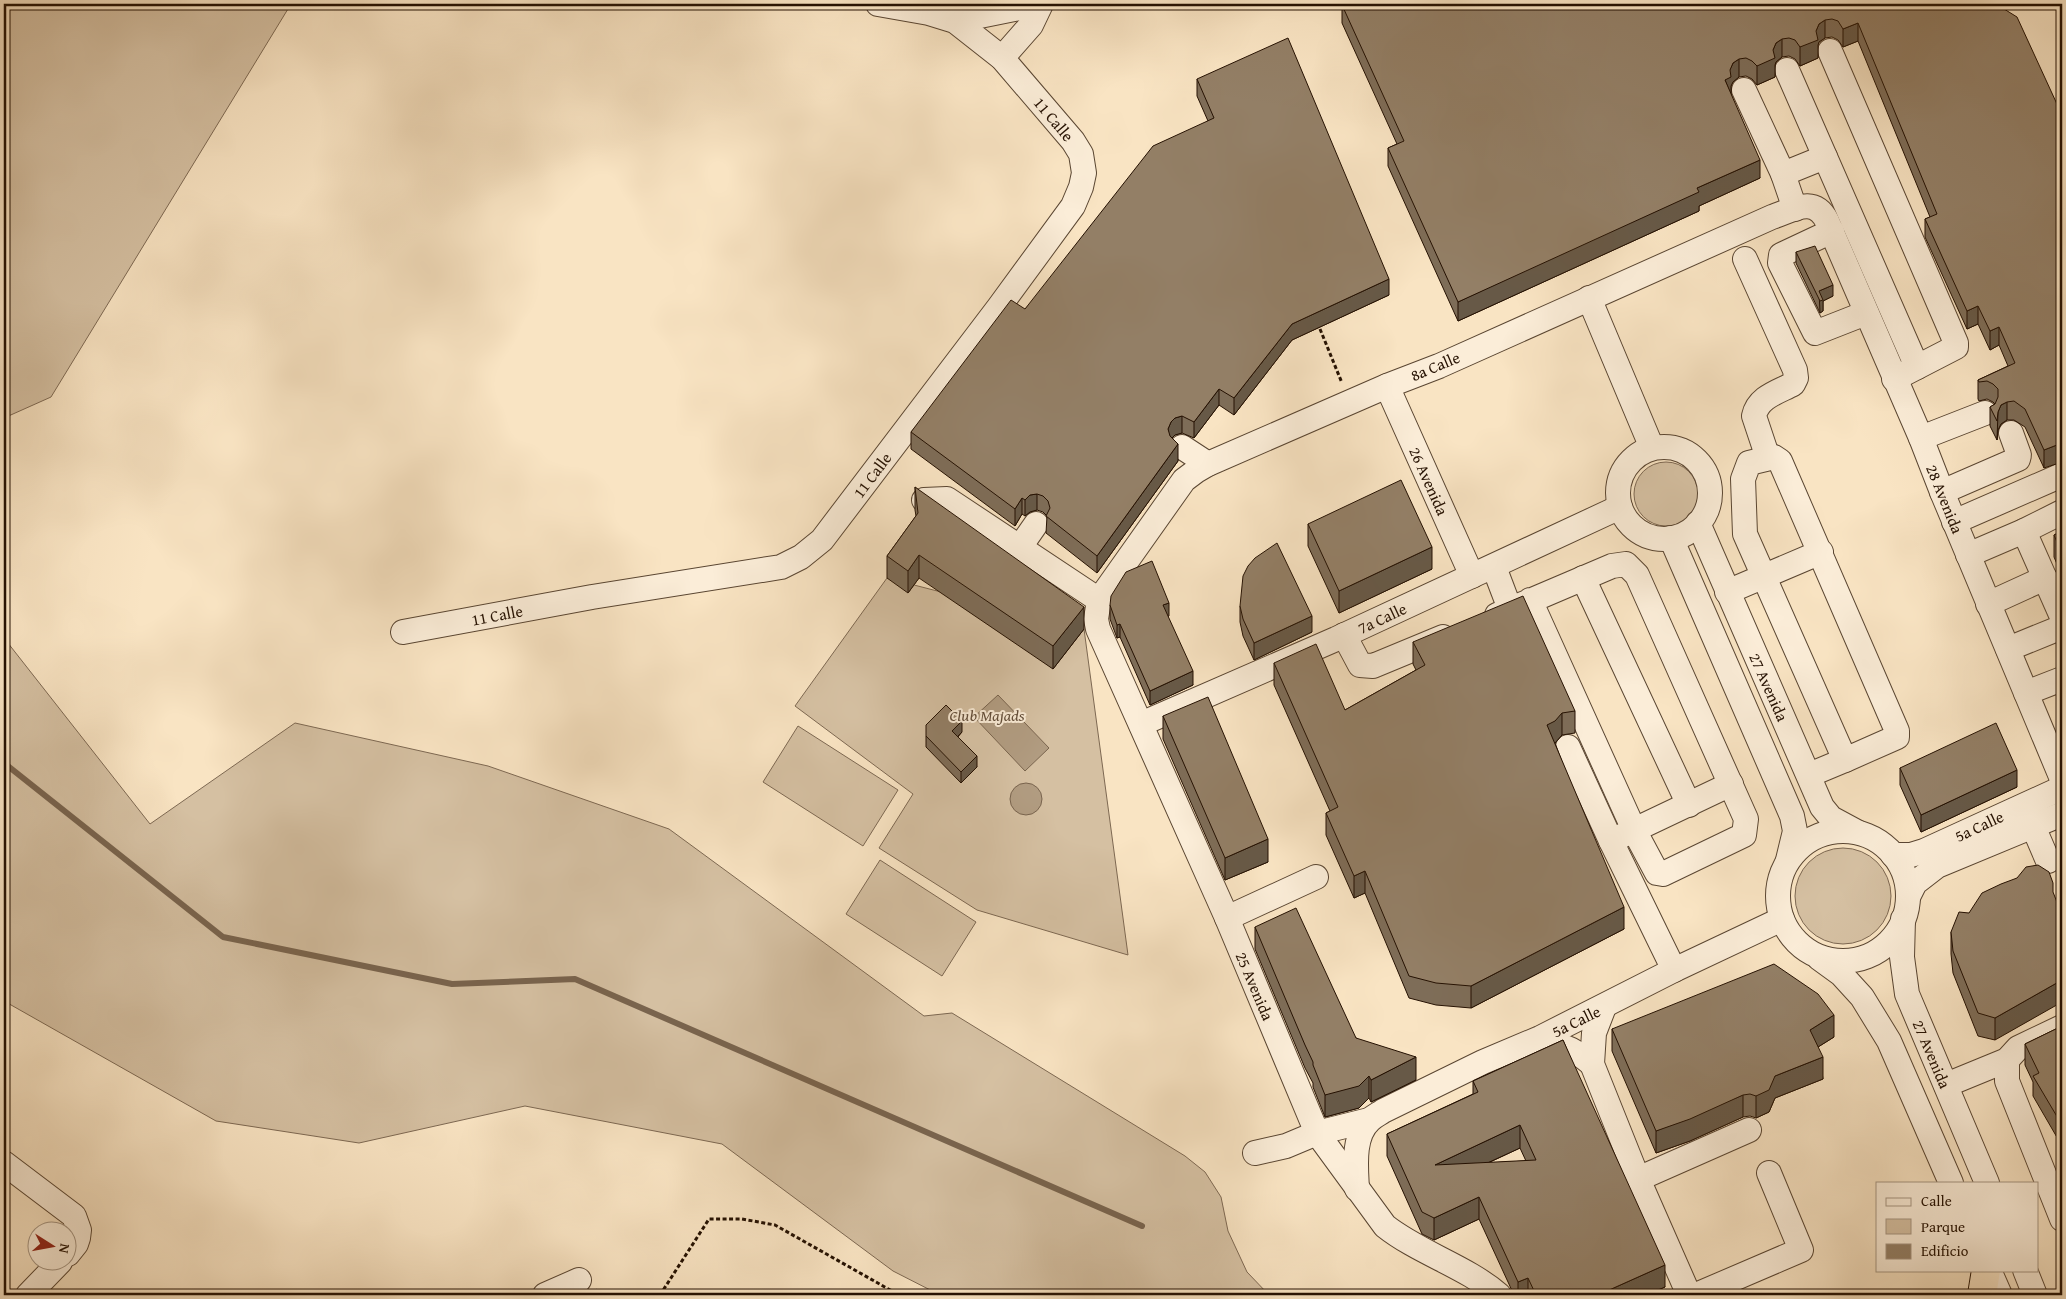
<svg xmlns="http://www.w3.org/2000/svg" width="2066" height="1299" font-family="'Gentium Book Plus',serif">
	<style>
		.green { fill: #d5c0a2; stroke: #7d6852 }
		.water { fill: #b19c81; stroke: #79644e }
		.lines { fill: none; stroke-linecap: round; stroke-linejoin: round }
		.stream { stroke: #79644e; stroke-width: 6 }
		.minor-casing { stroke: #5a4632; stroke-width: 26 }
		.highway-casing { stroke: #251102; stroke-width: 30 }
		.path { stroke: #251102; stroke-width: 3; stroke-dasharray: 4 2.5; stroke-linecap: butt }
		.minor { stroke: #fbedd8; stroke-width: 24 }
		.highway { stroke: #f9e4c3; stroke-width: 28 }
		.wall { fill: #7e6d58; stroke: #251102; fill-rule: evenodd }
		.shaded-wall { fill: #675947; stroke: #251102 }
		.building { fill: #937f66; stroke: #251102; fill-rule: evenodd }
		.labels { text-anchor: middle; stroke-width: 4; stroke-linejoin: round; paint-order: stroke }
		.street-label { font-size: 16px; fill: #251102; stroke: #fbedd8 }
		.park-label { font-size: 16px; font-style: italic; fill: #634e3a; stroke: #fbedd8 }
	</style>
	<rect width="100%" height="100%" fill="#f9e4c3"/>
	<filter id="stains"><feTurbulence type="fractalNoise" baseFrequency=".004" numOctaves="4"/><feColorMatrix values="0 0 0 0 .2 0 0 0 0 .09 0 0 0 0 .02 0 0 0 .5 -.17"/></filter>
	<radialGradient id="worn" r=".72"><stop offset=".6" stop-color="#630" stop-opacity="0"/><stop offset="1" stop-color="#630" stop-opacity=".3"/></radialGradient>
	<g class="green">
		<path d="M 4,4 L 291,4 L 51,397 L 4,418 Z"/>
		<circle cx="1666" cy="494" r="32"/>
		<path d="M 887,578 L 1084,629 L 1128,955 L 977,910 L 879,848 L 913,794 L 795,706 Z"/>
		<path d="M 4,638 L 150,824 L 295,723 L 488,766 L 669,829 L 924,1016 L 952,1013 L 1185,1156 L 1205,1172 L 1221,1197 L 1228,1231 L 1247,1272 L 1269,1295 L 940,1295 L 893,1271 L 722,1144 L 525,1106 L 359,1143 L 216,1121 L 4,1001 Z"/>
		<path d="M 798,726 L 898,790 L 863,846 L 763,782 Z"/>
		<circle cx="1843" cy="896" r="48"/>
		<path d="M 880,860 L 976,922 L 942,976 L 846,914 Z"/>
	</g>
	<g class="water">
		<path d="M 998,695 L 1049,748 L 1025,771 L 974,717 Z"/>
		<circle cx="1026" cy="799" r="16"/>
	</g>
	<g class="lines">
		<path class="stream" d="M 4,763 L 223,937 L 452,984 L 575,979 L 1142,1226"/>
		<defs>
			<g id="minor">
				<path d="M 955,21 L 1039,4"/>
				<path d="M 1830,51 L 1956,343 L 1956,347 L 1894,379"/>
				<path d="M 1002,58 L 1031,25 L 1041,4"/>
				<path d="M 1787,70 L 1917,367"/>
				<path d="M 1744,90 L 1783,174 L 1795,209"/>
				<path d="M 1783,174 L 1825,157"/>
				<path d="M 1832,231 L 1781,255 L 1780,263 L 1815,333 L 1866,313"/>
				<path d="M 1745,259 L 1795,370 L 1796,378 L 1793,384 C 1778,392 1758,397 1754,416 L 1768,458"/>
				<path d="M 1589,298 L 1652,448"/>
				<path d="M 1387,386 L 1472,576"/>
				<path d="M 1921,438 L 1985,413"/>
				<path d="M 1182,447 L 1208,464"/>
				<circle cx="1664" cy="493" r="46"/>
				<path d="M 1774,457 L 1780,461 L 1897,731 L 1897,737 L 1845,760 L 1745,534 L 1743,479 L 1749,463 Z"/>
				<path d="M 1942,492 L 2018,459 L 2019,455 L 2011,433"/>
				<path d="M 924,500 L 947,499 L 1099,600"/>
				<path d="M 1954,522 L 2062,475"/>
				<path d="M 1698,523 L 1822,807 L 1831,818 L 1857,832"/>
				<path d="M 2024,531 L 2062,617"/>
				<path d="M 1671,538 L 1792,816 L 1795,831 L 1788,860"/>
				<path d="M 1020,547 L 1036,524"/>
				<path d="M 1968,555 L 2024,531 L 2062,512"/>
				<path d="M 1494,567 L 1510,609"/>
				<path d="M 1583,578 L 1689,805"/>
				<path d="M 1727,592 L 1821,552"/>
				<path d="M 1988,604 L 2045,578"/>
				<path d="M 1497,615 L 1612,566 L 1626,564 L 1637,575 L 1746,819 L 1744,835 L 1663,874 L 1657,873 L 1634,830 L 1530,600"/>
				<path d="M 403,632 L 592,597 L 781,567 L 801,557 L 822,540 L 999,307 L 1073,206 L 1081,187 L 1084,173 L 1081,154 L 1073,141 L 1002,58 L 955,21 L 929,13 L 878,4"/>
				<path d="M 1344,635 L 1360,665 L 1373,666 L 1443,637"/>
				<path d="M 2008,649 L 2062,627"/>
				<path d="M 2026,693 L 2062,679"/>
				<path d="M 1141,724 L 1336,639 L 1620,507"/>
				<path d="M 1568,747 L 1611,841"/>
				<path d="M 1809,775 L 1845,760"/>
				<path d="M 2033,826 L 2048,861"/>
				<circle cx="1843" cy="896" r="65"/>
				<path d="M 1893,855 L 1911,855 L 1924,851 L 2062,788"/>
				<path d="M 1908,897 L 1915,883 L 1937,866 L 2062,814"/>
				<path d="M 1227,918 L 1316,877"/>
				<path d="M 1903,919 L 1902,957 L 1907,994 L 1987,1183"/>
				<path d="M 1819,958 L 1841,974 L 1862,997 L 1889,1041 L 1951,1183"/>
				<path d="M 1674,970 L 1611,841 L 1731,784"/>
				<path d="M 1604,1007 L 1594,1033 L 1592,1064 L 1638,1179 L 1689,1295"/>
				<path d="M 1535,1046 C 1563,1043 1571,1047 1592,1064"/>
				<path d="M 2007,1060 L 2007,1081 L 2062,1219"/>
				<path d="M 1946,1085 L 2007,1060 L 2018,1048 L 2062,1027"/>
				<path d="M 1255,1153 L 1286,1146 L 1317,1133 L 1369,1120"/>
				<path d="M 4,1163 L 74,1216 L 79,1230 L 78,1238 L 76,1244 L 68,1254"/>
				<path d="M 1638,1179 L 1749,1130"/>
				<path d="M 1357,1189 C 1356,1168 1352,1136 1370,1120 C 1374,1116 1379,1114 1383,1111 L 1483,1062 L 1540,1038 L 1674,970 L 1782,919"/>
				<path d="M 1989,1270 L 2000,1295"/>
				<path d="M 2025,1270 L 2035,1295"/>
				<path d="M 28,1295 L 60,1262"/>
				<path d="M 545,1295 L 579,1280"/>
				<path d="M 1499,1295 C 1467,1267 1419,1253 1385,1226 L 1317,1133 L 1227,918 L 1098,629 L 1096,619 L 1099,600 L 1184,480 L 1196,471 L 1208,464 L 1387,386 L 1439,366 L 1772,217 C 1793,210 1814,195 1827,221 L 1921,438 L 1942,492 L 2062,779"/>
				<path d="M 1696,1295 L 1801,1250 L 1769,1173"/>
			</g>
			<path id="highway" d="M 1982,1295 L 1986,1270"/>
		</defs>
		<use href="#minor" class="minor-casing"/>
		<use href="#highway" class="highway-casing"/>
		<g class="path">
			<path d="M 1320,329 L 1342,383"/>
			<path d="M 596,1290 L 605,1295"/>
			<path d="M 660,1295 L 709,1219 L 742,1219 L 775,1225 L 899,1295"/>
		</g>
		<use href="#minor" class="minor"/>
		<use href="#highway" class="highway"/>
	</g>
	<g class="wall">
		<path d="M 1996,4 L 2062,115 L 2044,468 L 2025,427 L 2014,420 L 2007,420 L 2001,424 L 1998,430 L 1997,440 L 1990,426 L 1990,407 L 1995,404 L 1993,402 L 1987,399 L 1979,401 L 1978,399 L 1978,380 L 2008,366 L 1999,345 L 1990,350 L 1978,324 L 1967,329 L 1925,237 L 1925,219 L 1930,217 L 1858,41 L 1843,47 L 1838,40 L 1832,37 L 1825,38 L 1819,42 L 1818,45 L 1818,58 L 1800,66 L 1795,59 L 1789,56 L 1782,57 L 1776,62 L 1775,65 L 1775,77 L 1757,85 L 1752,79 L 1746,76 L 1739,77 L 1733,82 L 1731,86 L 1731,94 L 1760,178 L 1699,206 L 1699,211 L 1458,321 L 1388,166 L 1388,148 L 1397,144 L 1342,23 L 1342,5 Z"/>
		<path d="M 1197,79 L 1389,295 L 1292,340 L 1234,415 L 1219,405 L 1194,438 L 1182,433 L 1175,435 L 1172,438 L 1178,461 L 1097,573 L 1046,533 L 1047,516 L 1043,512 L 1037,510 L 1030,512 L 1025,516 L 1022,514 L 1015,526 L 911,449 L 911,432 L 1025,309 L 1208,121 L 1197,96 Z"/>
		<path d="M 1796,252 L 1833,296 L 1823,301 L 1823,311 L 1820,313 L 1796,263 Z"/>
		<path d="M 915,487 L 1084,629 L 1053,669 L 919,578 L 908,593 L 887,578 L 887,556 L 916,516 L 915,510 Z"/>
		<path d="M 1308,524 L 1432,569 L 1339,613 L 1308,546 Z"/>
		<path d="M 2062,531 L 2062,576 L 2054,557 L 2054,535 Z"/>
		<path d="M 1110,605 L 1169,616 L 1168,617 L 1193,685 L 1150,705 L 1120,637 L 1117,638 L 1110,619 Z"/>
		<path d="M 1240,606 L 1312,632 L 1254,660 L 1243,636 L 1240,622 Z"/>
		<path d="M 1413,642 L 1575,711 L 1575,733 L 1562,735 L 1555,743 L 1624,929 L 1471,1008 L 1436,1005 L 1409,998 L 1365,893 L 1354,898 L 1326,835 L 1326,813 L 1330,811 L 1274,685 L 1274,663 L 1345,710 L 1416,670 L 1413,664 Z"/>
		<path d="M 1163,716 L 1268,862 L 1225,880 L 1163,739 Z"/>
		<path d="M 962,732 L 958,737 L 977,767 L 961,783 L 926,747 L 926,736 Z"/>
		<path d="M 1900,768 L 2017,787 L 1921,832 L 1900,785 Z"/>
		<path d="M 2053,893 L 1995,1040 L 1978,1036 L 1953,973 L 1951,954 L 1951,932 L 1969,913 Z"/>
		<path d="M 1255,927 L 1356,1038 L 1416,1080 L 1371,1102 L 1369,1098 L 1359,1108 L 1325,1117 L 1313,1087 L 1313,1083 L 1305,1068 L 1255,949 Z"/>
		<path d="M 2062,1026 L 2062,1146 L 2033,1096 L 2033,1082 L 2025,1065 L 2025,1044 Z"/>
		<path d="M 1612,1029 L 1834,1037 L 1818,1047 L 1823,1079 L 1775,1098 L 1769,1112 L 1756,1118 L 1750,1116 L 1743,1117 L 1690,1141 L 1656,1153 L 1612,1051 Z"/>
		<path d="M 1563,1040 L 1665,1287 L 1646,1295 L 1514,1295 L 1479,1219 L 1434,1240 L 1422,1234 L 1387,1156 L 1387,1134 L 1473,1094 L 1473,1081 ZM 1520,1148 L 1526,1161 L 1488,1163 Z"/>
	</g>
	<g class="shaded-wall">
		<path d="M 1825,20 L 1825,38 L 1819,42 L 1818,45 L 1818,58 L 1800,66 L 1800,47 L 1816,31 L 1819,24 Z"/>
		<path d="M 1858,23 L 1858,41 L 1843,47 L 1843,29 Z"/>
		<path d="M 1782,39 L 1782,57 L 1776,62 L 1775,65 L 1775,77 L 1757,85 L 1757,66 L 1773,50 L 1776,43 Z"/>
		<path d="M 1739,59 L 1739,77 L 1733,82 L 1731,86 L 1731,95 L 1725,80 L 1733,63 Z"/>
		<path d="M 1760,160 L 1760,178 L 1699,206 L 1699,211 L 1458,321 L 1458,302 L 1697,188 Z"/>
		<path d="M 1389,279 L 1389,295 L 1292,340 L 1234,415 L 1234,398 L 1292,324 Z"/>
		<path d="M 1833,285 L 1833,296 L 1823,301 L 1823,311 L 1820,313 L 1819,291 Z"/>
		<path d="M 1978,306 L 1978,324 L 1967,329 L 1967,311 Z"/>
		<path d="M 1999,327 L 1999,345 L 1990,350 L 1990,331 Z"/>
		<path d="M 1219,389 L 1219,405 L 1194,438 L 1194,422 Z"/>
		<path d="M 2007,402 L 2007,420 L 2001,424 L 1998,430 L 1997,440 L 1998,412 L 2001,405 Z"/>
		<path d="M 1182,416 L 1182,433 L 1175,435 L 1171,439 L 1168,446 L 1168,429 L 1171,422 L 1175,418 Z"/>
		<path d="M 2062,443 L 2062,462 L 2044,468 L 2044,450 Z"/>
		<path d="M 1178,444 L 1178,461 L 1097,573 L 1097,556 Z"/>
		<path d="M 1037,494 L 1037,510 L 1030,512 L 1025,516 L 1025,500 L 1030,495 Z"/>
		<path d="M 1022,498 L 1022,514 L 1015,526 L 1015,509 Z"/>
		<path d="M 1432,547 L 1432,569 L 1339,613 L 1339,591 Z"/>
		<path d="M 919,555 L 919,578 L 908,593 L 908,571 Z"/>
		<path d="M 1169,603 L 1169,616 L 1163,619 L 1163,605 Z"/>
		<path d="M 1084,607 L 1084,629 L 1053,669 L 1053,646 Z"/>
		<path d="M 1312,616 L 1312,632 L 1254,660 L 1254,643 Z"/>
		<path d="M 1120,624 L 1120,637 L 1117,638 L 1117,625 Z"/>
		<path d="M 1193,671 L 1193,685 L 1150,705 L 1150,691 Z"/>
		<path d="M 1562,713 L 1562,735 L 1555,743 L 1547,747 L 1547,725 Z"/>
		<path d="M 962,721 L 962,732 L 952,742 L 952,731 Z"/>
		<path d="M 977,756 L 977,767 L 961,783 L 961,772 Z"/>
		<path d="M 2017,770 L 2017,787 L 1921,832 L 1921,815 Z"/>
		<path d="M 1268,839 L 1268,862 L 1225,880 L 1225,858 Z"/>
		<path d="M 1365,871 L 1365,893 L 1354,898 L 1354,876 Z"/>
		<path d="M 1624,907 L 1624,929 L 1471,1008 L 1471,986 Z"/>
		<path d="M 2062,980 L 2062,1002 L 1995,1040 L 1995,1018 Z"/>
		<path d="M 1834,1015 L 1834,1037 L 1810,1052 L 1810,1030 Z"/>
		<path d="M 1416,1057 L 1416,1080 L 1371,1102 L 1371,1080 Z"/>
		<path d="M 1823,1057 L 1823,1079 L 1775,1098 L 1769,1112 L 1756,1118 L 1756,1096 L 1775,1076 Z"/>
		<path d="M 1369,1076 L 1369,1098 L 1359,1108 L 1325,1117 L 1325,1095 Z"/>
		<path d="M 1743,1095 L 1743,1117 L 1690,1141 L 1656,1153 L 1656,1131 Z"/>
		<path d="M 1520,1125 L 1520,1148 L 1435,1187 L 1435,1165 Z"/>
		<path d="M 1479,1197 L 1479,1219 L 1434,1240 L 1434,1218 Z"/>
		<path d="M 1665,1265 L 1665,1287 L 1646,1295 L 1598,1295 Z"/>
		<path d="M 1528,1278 L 1528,1295 L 1518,1295 L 1518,1282 Z"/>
	</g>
	<g class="building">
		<path d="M 1344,4 L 1996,4 L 2017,17 L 2062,115 L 2062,443 L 2044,450 L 2025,409 L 2014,401 L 2007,402 L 2001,405 L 1998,412 L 1997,421 L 1990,407 L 1995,404 L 1998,397 L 1998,389 L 1993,384 L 1987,381 L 1979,382 L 1978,380 L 2015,363 L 1999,327 L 1990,331 L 1978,306 L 1967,311 L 1925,219 L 1937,214 L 1858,23 L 1843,29 L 1838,21 L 1832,19 L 1825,20 L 1819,24 L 1816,31 L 1818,40 L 1800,47 L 1795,40 L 1789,38 L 1782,39 L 1776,43 L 1773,50 L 1775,58 L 1757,66 L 1752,61 L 1746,58 L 1739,59 L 1733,63 L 1730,70 L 1731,77 L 1725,80 L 1760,160 L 1697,188 L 1699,192 L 1458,302 L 1388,148 L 1404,141 L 1342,5 Z"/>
		<path d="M 1288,38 L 1389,279 L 1292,324 L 1234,398 L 1219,389 L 1194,422 L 1182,416 L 1175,418 L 1171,422 L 1168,429 L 1170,436 L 1178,444 L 1097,556 L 1046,516 L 1050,508 L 1048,501 L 1043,496 L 1037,494 L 1030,495 L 1025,500 L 1022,498 L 1015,509 L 911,432 L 1011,300 L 1025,309 L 1153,146 L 1214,118 L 1197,79 Z"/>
		<path d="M 1815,246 L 1833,285 L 1819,291 L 1823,300 L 1820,301 L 1796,252 Z"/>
		<path d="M 1401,480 L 1432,547 L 1339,591 L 1308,524 Z"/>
		<path d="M 915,487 L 1084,607 L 1053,646 L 919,555 L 908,571 L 887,556 L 918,513 Z"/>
		<path d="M 2062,531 L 2062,554 L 2054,535 Z"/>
		<path d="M 1277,543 L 1312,616 L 1254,643 L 1243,619 L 1240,606 L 1243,576 L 1248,566 L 1255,558 Z"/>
		<path d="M 1152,561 L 1169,603 L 1163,605 L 1193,671 L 1150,691 L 1120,624 L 1117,625 L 1110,605 L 1111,596 L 1126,572 Z"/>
		<path d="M 1523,596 L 1575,711 L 1562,713 L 1555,721 L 1547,725 L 1624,907 L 1471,986 L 1436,983 L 1409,976 L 1365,871 L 1354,876 L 1326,813 L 1338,807 L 1274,663 L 1316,644 L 1345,710 L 1425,665 L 1413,642 Z"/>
		<path d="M 1208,697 L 1268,839 L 1225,858 L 1163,716 Z"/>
		<path d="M 946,705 L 962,721 L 952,731 L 977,756 L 961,772 L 926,736 L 926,725 Z"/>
		<path d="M 1996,723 L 2017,770 L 1921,815 L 1900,768 Z"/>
		<path d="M 2038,865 L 2049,872 L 2053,883 L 2053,892 L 2062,915 L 2062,980 L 1995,1018 L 1978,1013 L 1953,951 L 1951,932 L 1959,912 L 1969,913 L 1982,893 L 2001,884 L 2017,878 L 2026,867 Z"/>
		<path d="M 1296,908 L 1356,1038 L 1416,1057 L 1371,1080 L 1369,1076 L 1359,1086 L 1325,1095 L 1313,1065 L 1313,1062 L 1305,1045 L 1255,927 Z"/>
		<path d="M 1774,964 L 1818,994 L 1834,1015 L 1810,1030 L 1823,1057 L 1775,1076 L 1769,1090 L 1756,1096 L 1750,1094 L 1743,1095 L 1690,1119 L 1656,1131 L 1612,1029 Z"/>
		<path d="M 2062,1026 L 2062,1125 L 2033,1076 L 2039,1073 L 2025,1044 Z"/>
		<path d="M 1563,1040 L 1665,1265 L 1598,1295 L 1536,1295 L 1528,1278 L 1518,1282 L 1479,1197 L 1434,1218 L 1422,1212 L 1387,1134 L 1478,1092 L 1473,1081 ZM 1520,1125 L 1536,1160 L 1435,1165 Z"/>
	</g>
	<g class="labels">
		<g class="street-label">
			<text transform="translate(1054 119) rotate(50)" y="6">11 Calle</text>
			<text transform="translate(1435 366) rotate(-23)" y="6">8a Calle</text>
			<text transform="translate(872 475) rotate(-53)" y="6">11 Calle</text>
			<text transform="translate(1429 481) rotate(66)" y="6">26 Avenida</text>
			<text transform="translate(1945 499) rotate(68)" y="6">28 Avenida</text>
			<text transform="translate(497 615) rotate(-11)" y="6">11 Calle</text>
			<text transform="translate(1382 618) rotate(-25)" y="6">7a Calle</text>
			<text transform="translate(1769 687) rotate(66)" y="6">27 Avenida</text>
			<text transform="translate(1979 826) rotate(-25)" y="6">5a Calle</text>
			<text transform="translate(1255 986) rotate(67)" y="6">25 Avenida</text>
			<text transform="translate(1576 1021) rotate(-26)" y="6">5a Calle</text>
			<text transform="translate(1932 1054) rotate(67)" y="6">27 Avenida</text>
		</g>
		<g class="park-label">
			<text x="987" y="721">Club Majads</text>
		</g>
	</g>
	<rect width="2066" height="1299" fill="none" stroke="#f9e4c3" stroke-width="20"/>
	<rect x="5" y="5" width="2056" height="1289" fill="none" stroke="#251102" stroke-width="2.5"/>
	<rect x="10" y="10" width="2046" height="1279" fill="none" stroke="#251102"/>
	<rect x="1876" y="1182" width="162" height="90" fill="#fbedd8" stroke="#a59582"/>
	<rect x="1886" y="1198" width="25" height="8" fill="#fbedd8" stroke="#a59582"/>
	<text x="1921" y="1206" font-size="15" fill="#251102">Calle</text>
	<rect x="1886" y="1219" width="25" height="15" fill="#d5c0a2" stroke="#a59582"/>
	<text x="1921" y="1232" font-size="15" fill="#251102">Parque</text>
	<rect x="1886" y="1244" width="25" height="15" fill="#937f66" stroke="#a59582"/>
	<text x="1921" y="1256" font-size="15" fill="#251102">Edificio</text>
	<g transform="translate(52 1246) rotate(101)"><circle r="24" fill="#fbedd8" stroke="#a59582"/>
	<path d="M0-4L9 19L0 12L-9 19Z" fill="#8f2418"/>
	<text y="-8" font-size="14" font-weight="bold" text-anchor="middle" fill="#251102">N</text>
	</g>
	<rect width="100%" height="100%" filter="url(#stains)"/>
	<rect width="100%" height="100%" fill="url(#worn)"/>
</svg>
